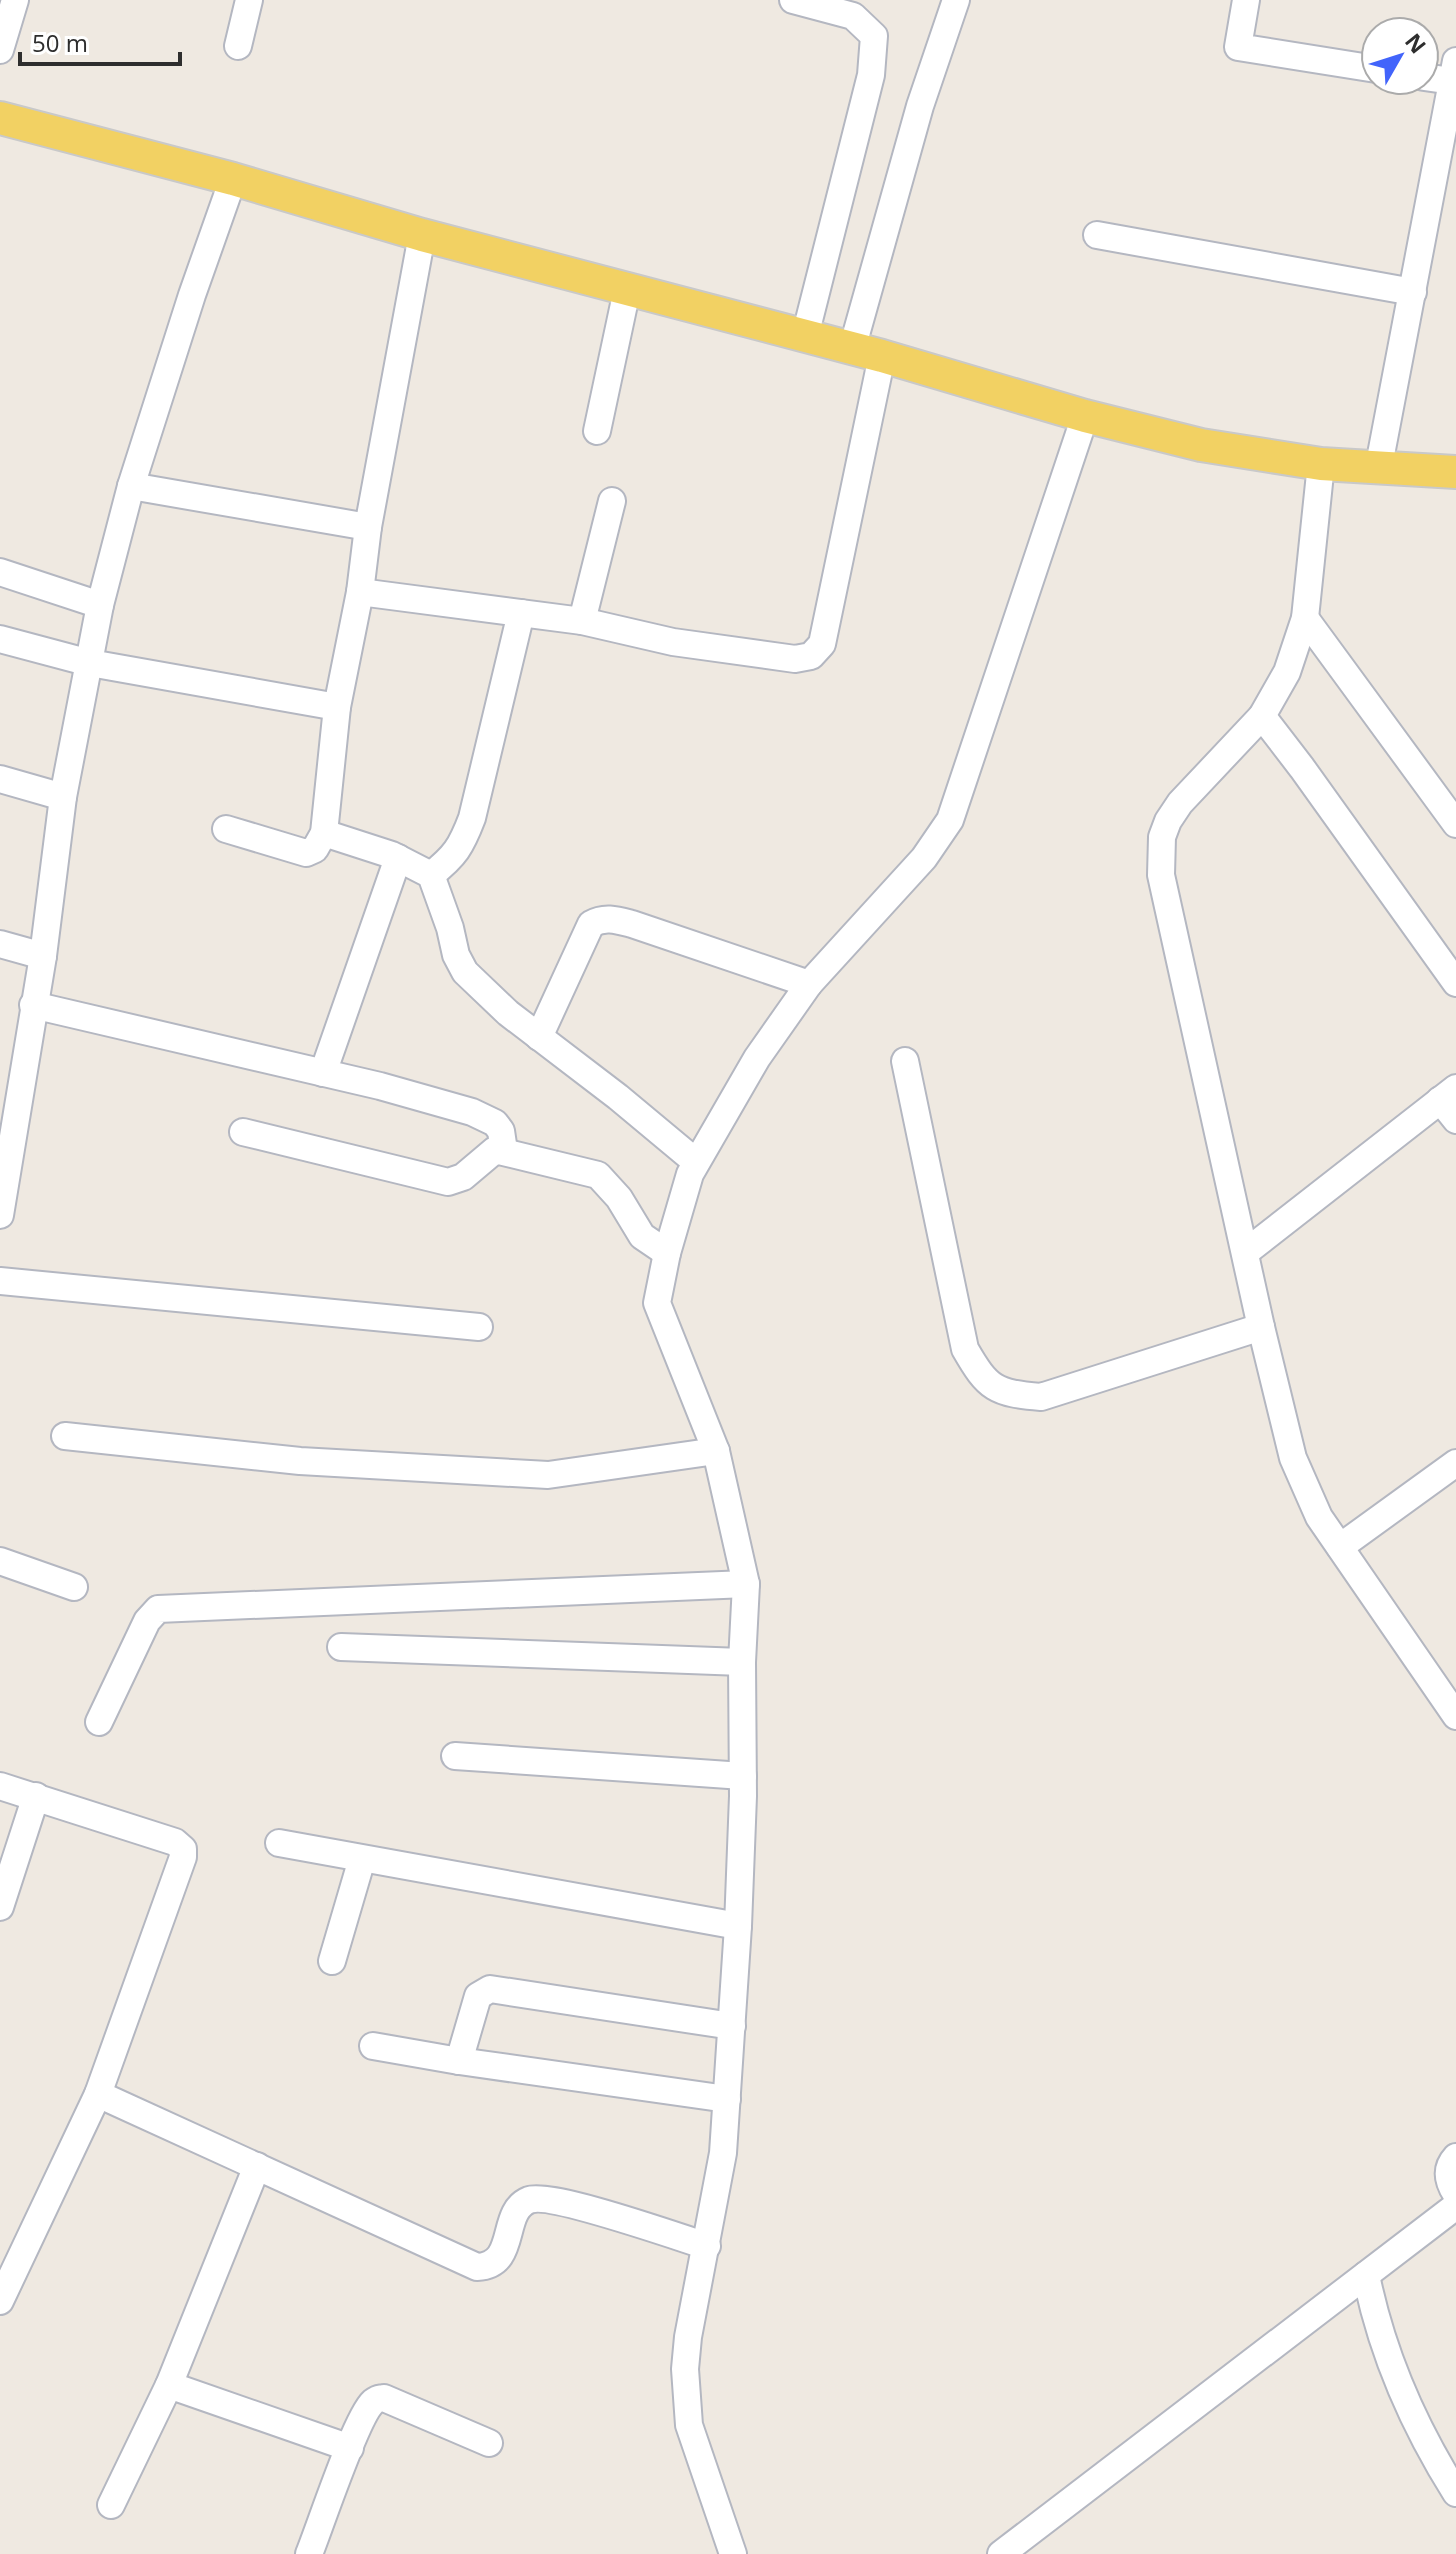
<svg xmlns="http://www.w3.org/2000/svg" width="1456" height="2554" font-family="'Open Sans',sans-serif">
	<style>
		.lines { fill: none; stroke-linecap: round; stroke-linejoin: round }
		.minor-casing { stroke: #b4b7c1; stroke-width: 30 }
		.major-casing { stroke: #c9c9c9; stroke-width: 36 }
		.minor { stroke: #fff; stroke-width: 26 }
		.major { stroke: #f2d163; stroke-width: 32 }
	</style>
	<rect width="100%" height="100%" fill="#efe9e1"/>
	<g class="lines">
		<defs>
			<g id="minor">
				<path d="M 793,0 L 853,16 L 874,36 L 871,75 L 805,336"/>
				<path d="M 1246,0 L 1238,47 L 1376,69"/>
				<path d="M 238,46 L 249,0"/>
				<path d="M 0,50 L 15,0"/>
				<path d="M 1424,77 L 1452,81"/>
				<path d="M 1097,235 L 1413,292"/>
				<path d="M 852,349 L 920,106 L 956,0"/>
				<path d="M 597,431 L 627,290"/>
				<path d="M 1321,464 L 1305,618 L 1287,672 L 1262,716 L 1180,803 L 1168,821 L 1162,837 L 1161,875 L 1261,1327 L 1293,1458 L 1319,1517 L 1456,1716"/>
				<path d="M 1379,465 L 1456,61"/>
				<path d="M 131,486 L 368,527"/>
				<path d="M 0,572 L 100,605"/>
				<path d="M 360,592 L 582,621 L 673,642 L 795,659 L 811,656 L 822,644 L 882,356"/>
				<path d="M 1305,618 L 1456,824"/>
				<path d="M 582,621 L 612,501"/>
				<path d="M 0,639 L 90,663 L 337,707"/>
				<path d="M 1262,716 L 1302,768 L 1456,983"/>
				<path d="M 0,779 L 63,797"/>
				<path d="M 226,829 L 306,853 L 315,849 L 324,833 L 337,707 L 360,592 L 368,527 L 422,235"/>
				<path d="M 324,833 L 392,855 L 431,875 L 450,928 L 456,955 L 465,972 L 508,1013 L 618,1097 L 696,1162"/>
				<path d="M 431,875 C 455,856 461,847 472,818 L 521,613"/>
				<path d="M 0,944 L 43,956"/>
				<path d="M 33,1005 L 380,1086 L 472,1112 L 495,1123 L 501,1131 L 504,1151"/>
				<path d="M 539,1037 L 591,924 C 605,916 617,920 632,924 L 809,984"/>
				<path d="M 905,1061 L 965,1349 C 988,1389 995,1393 1041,1397 L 1261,1327"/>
				<path d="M 323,1073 L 398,858"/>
				<path d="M 1440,1100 L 1456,1120"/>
				<path d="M 243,1132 L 448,1182 L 463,1177 L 495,1150 L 598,1175 L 619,1198 L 642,1236 L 667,1253"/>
				<path d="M 0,1215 L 43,956 L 63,797 L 100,605 L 131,486 L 192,295 L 233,179"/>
				<path d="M 1246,1252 L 1456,1088"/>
				<path d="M 0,1281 L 479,1327"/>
				<path d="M 65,1436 L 300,1461 L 548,1475 L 716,1451"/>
				<path d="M 1340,1547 L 1456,1463"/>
				<path d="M 0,1561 L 74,1587"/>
				<path d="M 341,1647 L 742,1662"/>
				<path d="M 99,1722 L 147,1621 L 158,1609 L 746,1584"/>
				<path d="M 455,1756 L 743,1776"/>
				<path d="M 0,1786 L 175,1842 L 183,1849 L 183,1857 L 98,2094 L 0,2301"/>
				<path d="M 279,1843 L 738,1926"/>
				<path d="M 0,1907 L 36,1796"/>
				<path d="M 332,1961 L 362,1859"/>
				<path d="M 373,2046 L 459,2061 L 727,2099"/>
				<path d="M 459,2061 L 478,1996 L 490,1989 L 732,2026"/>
				<path d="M 98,2094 L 477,2267 C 519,2265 499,2212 529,2200 C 551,2192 678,2237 707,2246"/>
				<path d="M 1456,2157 C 1445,2169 1447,2180 1456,2194"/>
				<path d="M 1366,2275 C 1382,2354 1413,2425 1456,2493"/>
				<path d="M 169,2385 L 350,2448"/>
				<path d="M 111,2505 L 169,2385 L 257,2166"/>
				<path d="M 309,2554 C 320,2527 356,2417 373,2402 C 378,2398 379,2399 384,2398 L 489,2443"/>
				<path d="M 733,2554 L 689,2425 L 685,2369 L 688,2337 L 723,2153 L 738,1926 L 743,1796 L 742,1662 L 746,1584 L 716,1451 L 657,1303 L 667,1253 L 690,1174 L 757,1058 L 809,984 L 924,858 L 950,820 L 1085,416"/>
				<path d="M 1001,2554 L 1456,2206"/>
			</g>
			<path id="major" d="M 0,118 L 233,179 L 422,235 L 882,356 L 1085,416 L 1201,445 L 1321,464 L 1456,472"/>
		</defs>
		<use href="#minor" class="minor-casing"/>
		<use href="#major" class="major-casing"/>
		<use href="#minor" class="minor"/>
		<use href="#major" class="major"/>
	</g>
	<g transform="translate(1400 56) rotate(51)"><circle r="38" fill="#ffffff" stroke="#ababab" stroke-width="2"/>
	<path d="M0-6L14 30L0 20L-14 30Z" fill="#4264fb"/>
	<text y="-12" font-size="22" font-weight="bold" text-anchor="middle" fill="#2e2e2e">N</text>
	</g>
	<path d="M20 52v12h160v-12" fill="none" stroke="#2e2e2e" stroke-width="4"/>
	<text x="32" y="52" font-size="24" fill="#2e2e2e" stroke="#ffffff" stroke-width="6" paint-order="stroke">50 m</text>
</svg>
